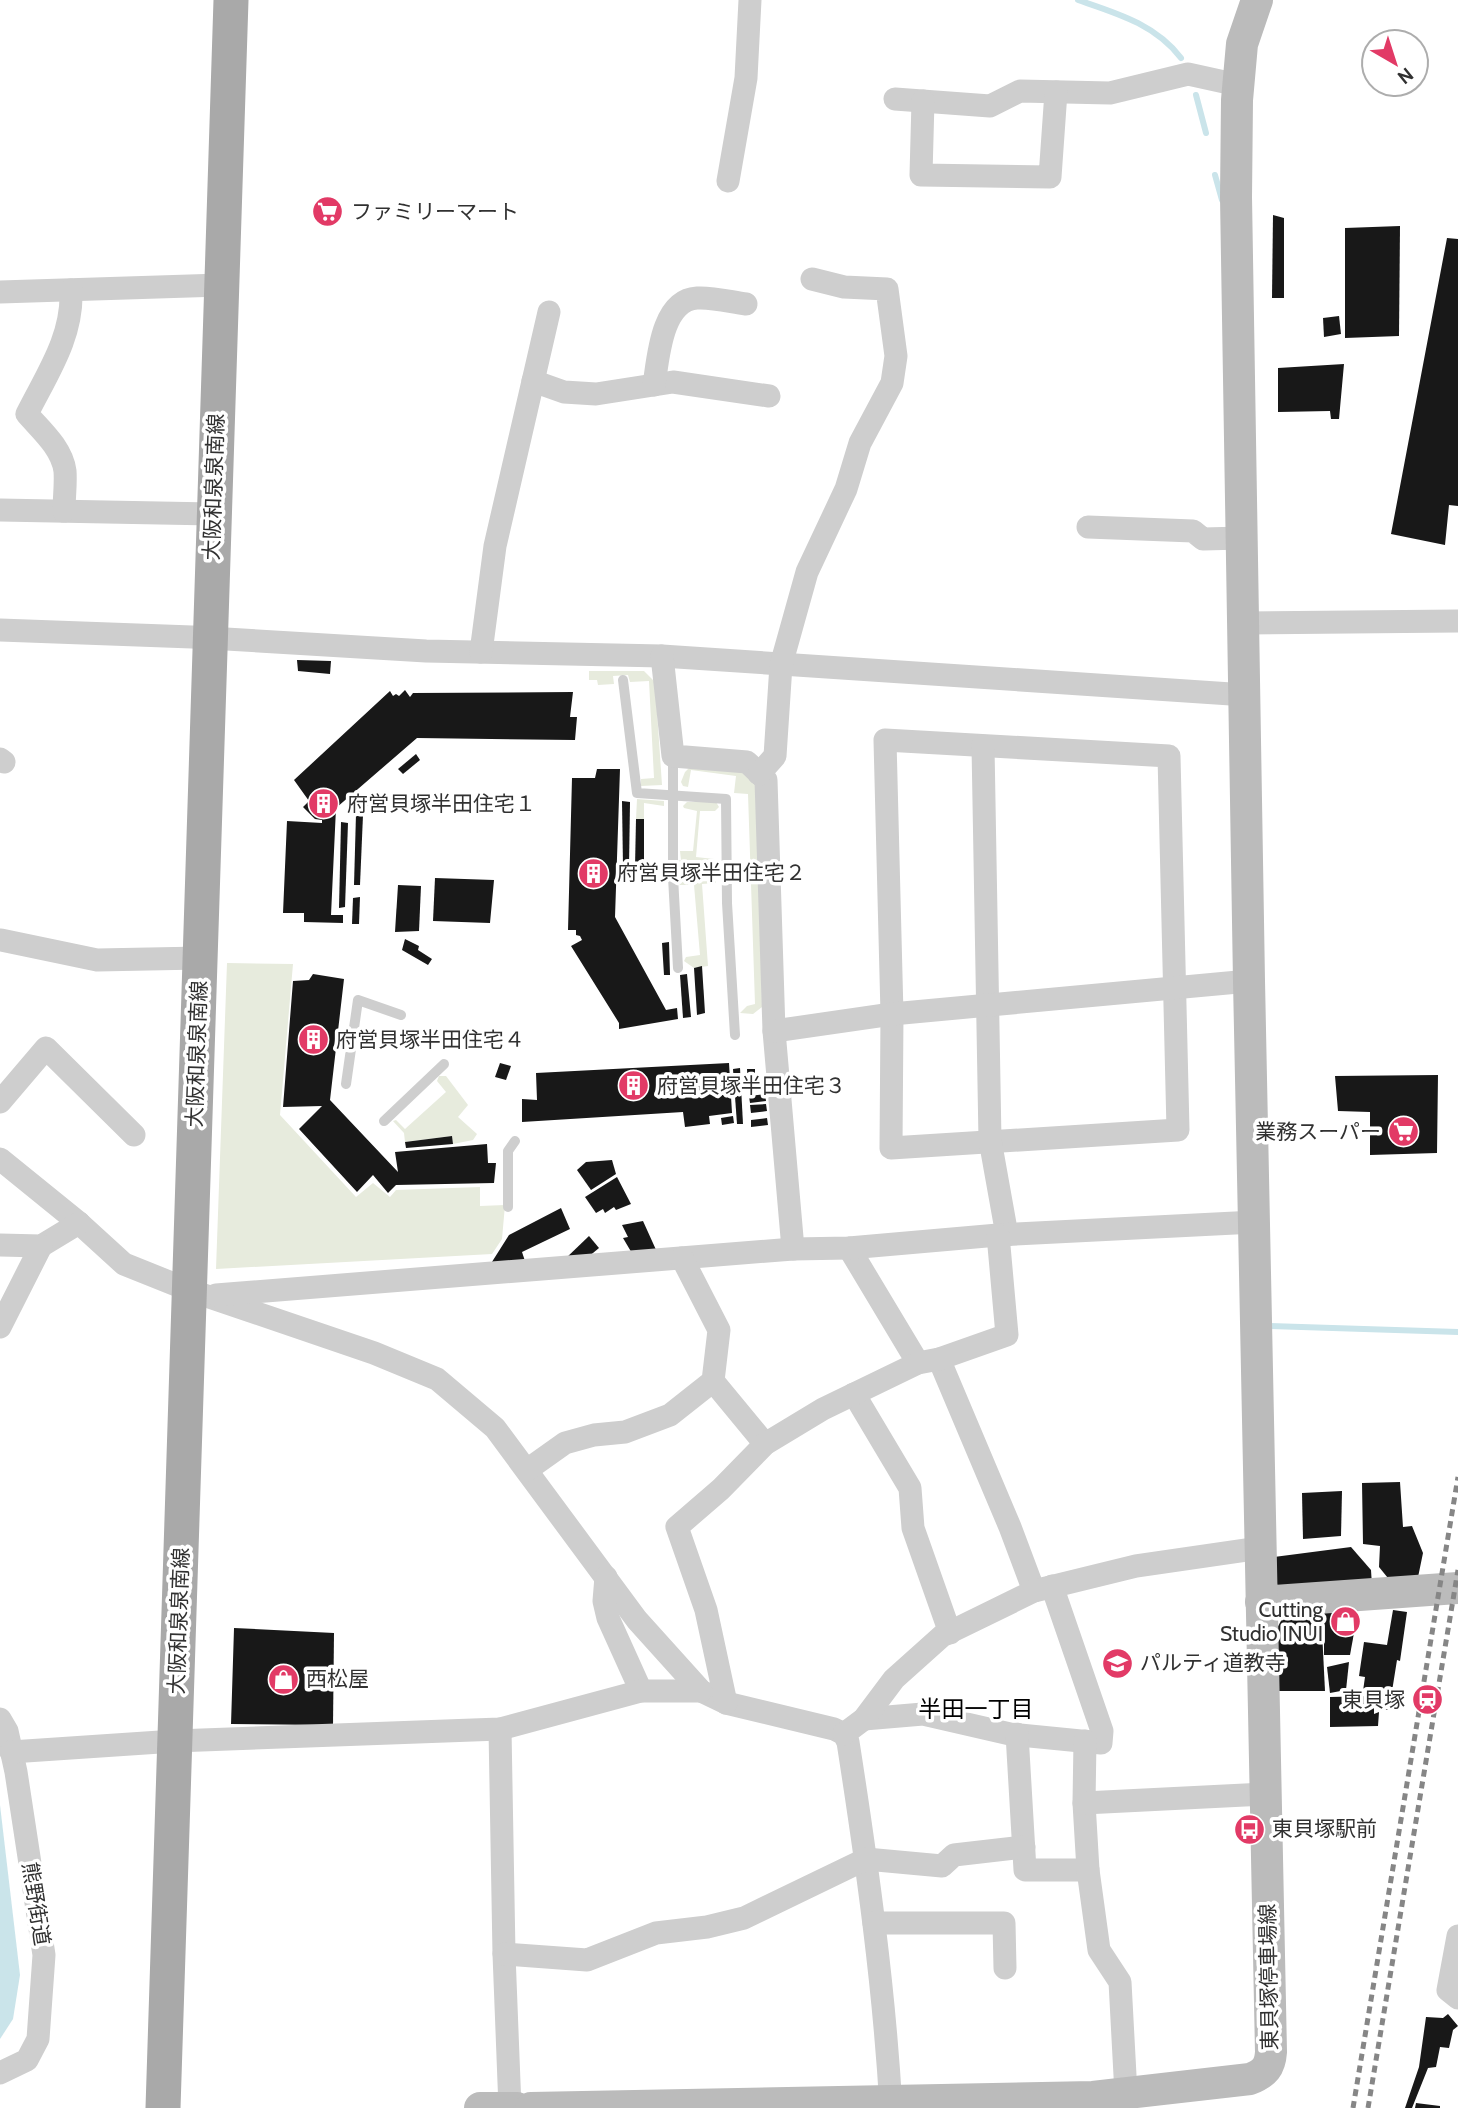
<svg xmlns="http://www.w3.org/2000/svg" width="1458" height="2108" font-family="Cabin,'Noto Sans JP',sans-serif">
	<style>
		.green { fill: #e7ebdd }
		.water { fill: #cae4ea }
		.lines { fill: none; stroke-linecap: round; stroke-linejoin: round }
		.stream { stroke: #cae4ea; stroke-width: 6 }
		.building { fill: #181818 }
		.lane { stroke: #cecece; stroke-width: 10 }
		.street { stroke: #cecece; stroke-width: 23 }
		.secondary { stroke: #bbb; stroke-width: 32 }
		.primary { stroke: #a9a9a9; stroke-width: 35 }
		.rail { stroke: #868686; stroke-width: 5; stroke-dasharray: 7 5; stroke-linecap: butt }
		.labels { text-anchor: middle; stroke-width: 7; stroke-linejoin: round; paint-order: stroke }
		.poi-label { font-size: 21px; fill: #313131; stroke: #fff; text-anchor: start }
		.street-label { font-size: 21px; fill: #313131; stroke: #fff }
		.neighbourhood-label { font-size: 23px; fill: #000; stroke: #fff }
	</style>
	<rect width="100%" height="100%" fill="#fff"/>
	<g class="green">
		<path d="M 589,671 L 644,671 L 655,682 L 662,785 L 641,786 L 641,779 L 654,778 L 649,681 L 630,682 L 628,675 L 613,676 L 614,684 L 598,685 L 597,680 L 589,680 Z"/>
		<path d="M 692,765 L 744,771 L 754,780 L 758,790 L 762,1007 L 753,1014 L 740,1013 L 747,1006 L 755,1004 L 748,794 L 734,793 L 736,776 L 691,770 L 688,787 L 683,786 L 681,782 L 685,772 Z"/>
		<path d="M 637,799 L 664,801 L 664,806 L 644,803 L 644,819 L 636,819 Z"/>
		<path d="M 687,802 L 716,802 L 719,807 L 715,811 L 700,811 L 696,857 L 714,859 L 715,871 L 676,871 L 677,861 L 681,860 L 680,851 L 693,851 L 697,811 L 684,808 L 683,806 Z"/>
		<path d="M 716,881 L 716,883 L 702,884 L 708,966 L 694,968 L 684,961 L 686,957 L 700,955 L 694,885 L 679,885 L 675,882 Z"/>
		<path d="M 227,963 L 293,964 L 280,1115 L 356,1197 L 373,1183 L 390,1197 L 396,1190 L 480,1187 L 480,1206 L 505,1205 L 502,1239 L 492,1254 L 216,1269 Z"/>
		<path d="M 439,1076 L 446,1076 L 468,1105 L 458,1117 L 477,1134 L 473,1140 L 453,1144 L 452,1136 L 405,1142 L 404,1133 L 393,1121 L 396,1120 L 405,1129 L 446,1092 L 437,1081 Z"/>
	</g>
	<path class="water" d="M 0,1805 L 20,1975 L 13,2019 L 0,2039 Z"/>
	<g class="lines">
		<g class="stream">
			<path d="M 1078,0 C 1116,13 1155,24 1181,58"/>
			<path d="M 1196,95 L 1206,133"/>
			<path d="M 1215,175 L 1222,200"/>
			<path d="M 1268,1326 L 1458,1332"/>
		</g>
	</g>
	<g class="building">
		<path d="M 1273,215 L 1284,218 L 1284,298 L 1272,298 Z"/>
		<path d="M 1400,226 L 1399,336 L 1345,338 L 1345,228 Z"/>
		<path d="M 1447,238 L 1458,239 L 1458,506 L 1449,505 L 1445,545 L 1391,534 Z"/>
		<path d="M 1339,316 L 1341,334 L 1324,337 L 1323,318 Z"/>
		<path d="M 1344,364 L 1339,419 L 1331,419 L 1330,411 L 1278,412 L 1278,368 Z"/>
		<path d="M 297,660 L 331,661 L 330,674 L 298,671 Z"/>
		<path d="M 405,690 L 410,697 L 413,693 L 573,692 L 570,717 L 577,717 L 575,740 L 417,738 L 336,808 L 331,915 L 343,915 L 343,923 L 304,922 L 304,913 L 283,913 L 287,821 L 322,823 L 322,820 L 315,819 L 303,807 L 309,801 L 294,780 L 390,691 L 393,696 L 396,694 L 399,696 Z"/>
		<path d="M 416,754 L 420,760 L 403,774 L 398,769 Z"/>
		<path d="M 597,769 L 620,769 L 615,917 L 666,1010 L 677,1008 L 678,1019 L 619,1029 L 619,1023 L 571,946 L 582,940 L 580,936 L 576,935 L 576,930 L 568,930 L 572,778 L 595,778 Z"/>
		<path d="M 377,790 L 381,794 L 363,811 L 359,807 Z"/>
		<path d="M 622,801 L 630,802 L 629,867 L 623,867 Z"/>
		<path d="M 356,814 L 363,815 L 360,885 L 354,885 Z"/>
		<path d="M 636,819 L 644,819 L 644,866 L 635,867 Z"/>
		<path d="M 341,822 L 348,823 L 345,907 L 339,908 Z"/>
		<path d="M 435,878 L 494,880 L 490,923 L 433,921 Z"/>
		<path d="M 398,885 L 421,886 L 419,931 L 395,932 Z"/>
		<path d="M 360,897 L 359,924 L 352,924 L 353,898 Z"/>
		<path d="M 405,939 L 419,946 L 418,950 L 432,959 L 428,965 L 402,950 Z"/>
		<path d="M 669,942 L 670,975 L 664,975 L 662,943 Z"/>
		<path d="M 702,966 L 705,1013 L 697,1015 L 694,968 Z"/>
		<path d="M 313,974 L 344,979 L 330,1100 L 398,1172 L 395,1152 L 487,1144 L 488,1163 L 496,1163 L 494,1183 L 396,1185 L 388,1193 L 373,1175 L 357,1192 L 299,1129 L 322,1106 L 283,1107 L 293,981 L 309,980 Z"/>
		<path d="M 687,974 L 691,1017 L 683,1018 L 680,975 Z"/>
		<path d="M 500,1063 L 511,1066 L 506,1080 L 495,1077 Z"/>
		<path d="M 729,1063 L 732,1113 L 709,1116 L 710,1124 L 685,1127 L 683,1112 L 522,1122 L 522,1099 L 537,1100 L 536,1073 Z"/>
		<path d="M 740,1068 L 743,1124 L 737,1124 L 733,1069 Z"/>
		<path d="M 747,1069 L 755,1069 L 755,1079 L 765,1079 L 764,1087 L 748,1089 Z"/>
		<path d="M 1438,1075 L 1437,1153 L 1370,1155 L 1370,1112 L 1338,1111 L 1335,1076 Z"/>
		<path d="M 765,1094 L 766,1101 L 750,1103 L 749,1096 Z"/>
		<path d="M 766,1104 L 767,1111 L 751,1113 L 750,1105 Z"/>
		<path d="M 733,1116 L 734,1123 L 722,1125 L 721,1118 Z"/>
		<path d="M 767,1118 L 768,1125 L 751,1127 L 751,1120 Z"/>
		<path d="M 452,1136 L 453,1144 L 406,1148 L 405,1142 Z"/>
		<path d="M 612,1160 L 616,1174 L 591,1190 L 577,1170 L 586,1162 Z"/>
		<path d="M 617,1177 L 631,1204 L 616,1210 L 614,1207 L 605,1213 L 603,1209 L 596,1213 L 585,1197 Z"/>
		<path d="M 561,1208 L 570,1229 L 522,1252 L 525,1261 L 490,1265 L 509,1235 Z"/>
		<path d="M 643,1221 L 657,1252 L 633,1255 L 623,1238 L 628,1237 L 622,1225 Z"/>
		<path d="M 589,1236 L 599,1248 L 587,1258 L 564,1260 Z"/>
		<path d="M 1400,1482 L 1403,1527 L 1412,1526 L 1423,1553 L 1417,1582 L 1392,1583 L 1379,1567 L 1380,1546 L 1363,1544 L 1362,1483 Z"/>
		<path d="M 1342,1491 L 1341,1536 L 1303,1539 L 1302,1493 Z"/>
		<path d="M 1351,1547 L 1371,1570 L 1372,1585 L 1278,1592 L 1274,1557 Z"/>
		<path d="M 1354,1608 L 1354,1633 L 1350,1655 L 1324,1655 L 1324,1610 Z"/>
		<path d="M 1393,1610 L 1407,1612 L 1400,1661 L 1397,1660 L 1389,1710 L 1378,1708 L 1380,1693 L 1363,1691 L 1365,1677 L 1359,1676 L 1364,1642 L 1387,1645 Z"/>
		<path d="M 1321,1611 L 1325,1691 L 1279,1691 L 1276,1630 L 1282,1619 L 1297,1612 Z"/>
		<path d="M 234,1628 L 334,1633 L 333,1725 L 231,1724 Z"/>
		<path d="M 1349,1662 L 1346,1690 L 1330,1693 L 1327,1667 Z"/>
		<path d="M 1374,1696 L 1374,1714 L 1379,1712 L 1378,1726 L 1330,1727 L 1330,1697 Z"/>
		<path d="M 1448,2014 L 1458,2026 L 1453,2030 L 1449,2048 L 1440,2047 L 1436,2067 L 1428,2068 L 1412,2108 L 1405,2108 L 1419,2067 L 1426,2017 L 1443,2018 Z"/>
		<path d="M 1416,2103 L 1440,2106 L 1440,2108 L 1415,2108 Z"/>
	</g>
	<g class="lines">
		<g class="lane">
			<path d="M 623,680 L 637,793 L 726,799 L 727,903 L 735,1035"/>
			<path d="M 673,756 L 673,877 L 678,968"/>
			<path d="M 346,1084 L 358,1000 L 401,1015"/>
			<path d="M 384,1121 L 444,1064"/>
			<path d="M 508,1207 L 508,1151 L 515,1141"/>
		</g>
		<g class="street">
			<path d="M 895,99 L 990,106 L 1020,91 L 1110,93 L 1188,74 L 1238,85"/>
			<path d="M 923,101 L 921,175 L 1050,177 L 1056,92"/>
			<path d="M 728,181 L 746,78 L 750,0"/>
			<path d="M 0,292 L 221,285"/>
			<path d="M 533,381 L 564,392 L 596,394 L 673,382 L 769,396"/>
			<path d="M 654,385 C 658,360 661,300 697,298 C 713,297 731,302 746,304"/>
			<path d="M 0,510 L 213,514"/>
			<path d="M 64,511 C 64,498 66,484 65,471 C 62,448 41,430 27,414 C 47,374 73,337 71,290"/>
			<path d="M 1088,527 L 1193,531 L 1203,539 L 1243,538"/>
			<path d="M 1245,623 L 1458,621"/>
			<path d="M 0,630 L 192,637 L 426,651 L 662,656 L 1246,695"/>
			<path d="M 481,652 L 495,546 L 549,312"/>
			<path d="M 662,656 L 673,756 L 747,762 L 766,780 L 774,1031 L 793,1249"/>
			<path d="M 885,740 L 1169,756 L 1178,1130 L 891,1148 L 892,1014 Z"/>
			<path d="M 983,746 L 990,1140 L 1007,1235"/>
			<path d="M 0,759 L 4,762"/>
			<path d="M 759,774 L 775,756 L 781,665 L 807,572 L 846,489 L 860,443 L 892,383 L 896,356 L 887,289 L 844,287 L 812,279"/>
			<path d="M 1,940 L 97,960 L 201,958"/>
			<path d="M 774,1031 L 892,1014 L 1249,981"/>
			<path d="M 0,1102 L 46,1048 L 134,1135"/>
			<path d="M 0,1159 L 79,1223 L 124,1264 L 189,1290 L 374,1353 L 437,1379 L 495,1428 L 637,1620 L 701,1691 L 726,1703 L 834,1729 L 844,1734 L 848,1742 C 867,1864 884,1985 891,2108"/>
			<path d="M 0,1245 L 41,1246 L 79,1223"/>
			<path d="M 849,1248 L 918,1363"/>
			<path d="M 216,1295 L 793,1249 L 849,1248 L 998,1235 L 1255,1222"/>
			<path d="M 0,1327 L 41,1246"/>
			<path d="M 939,1359 L 1010,1527 L 1034,1591"/>
			<path d="M 713,1381 L 765,1444"/>
			<path d="M 854,1394 L 910,1488 L 913,1528 L 950,1633"/>
			<path d="M 527,1470 L 565,1443 L 594,1435 L 625,1432 L 670,1415 L 713,1381 L 719,1330 L 682,1258"/>
			<path d="M 606,1577 L 604,1601 L 608,1618 L 641,1691"/>
			<path d="M 726,1703 L 706,1610 L 677,1527 L 721,1489 L 765,1444 L 823,1409 L 918,1363 L 939,1359 L 1007,1335 L 998,1235"/>
			<path d="M 0,1719 L 7,1731 L 16,1772 L 44,1955 L 38,2039 L 27,2060 L 0,2073"/>
			<path d="M 864,1719 L 923,1714 L 1010,1734 L 1101,1743 L 1102,1731 L 1052,1586"/>
			<path d="M 500,1729 L 504,1954 L 510,2108"/>
			<path d="M 844,1734 L 864,1719 L 894,1679 L 942,1636 L 1034,1591 L 1136,1566 L 1260,1548"/>
			<path d="M 1017,1734 L 1025,1870 L 1088,1870"/>
			<path d="M 1085,1741 L 1084,1803 L 1088,1870 L 1099,1950 L 1120,1982 L 1126,2094"/>
			<path d="M 11,1752 L 175,1741 L 500,1729 L 641,1691 L 701,1691"/>
			<path d="M 1084,1803 L 1265,1794"/>
			<path d="M 874,1923 L 1004,1923 L 1005,1968"/>
			<path d="M 1458,1936 L 1448,1990 L 1458,1998"/>
			<path d="M 504,1954 L 587,1960 L 656,1933 L 707,1927 L 744,1918 L 866,1859 L 942,1866 L 954,1855 L 1024,1847"/>
		</g>
		<g class="secondary">
			<path d="M 1261,1602 L 1458,1588"/>
			<path d="M 480,2108 L 517,2108"/>
			<path d="M 531,2108 L 1093,2097 L 1250,2079 C 1265,2073 1270,2067 1271,2052 L 1249,981 L 1236,197 L 1237,100 L 1242,44 L 1257,0"/>
		</g>
		<path class="primary" d="M 163,2108 L 231,0"/>
		<g class="rail">
			<path d="M 1353,2108 L 1458,1477"/>
			<path d="M 1368,2108 L 1458,1570"/>
		</g>
	</g>
	<defs>
		<symbol id="supermarket-disc" viewBox="-11 -11 22 22"><circle r="9.5" fill="#e23a66" stroke="#fff"/><path d="M-6-5.5h2.5l.6 2H6L4.5 2H-2.5L-4.4-4H-6ZM-1.5 3.2a1.3 1.3 0 1 0 .1 0ZM3 3.2a1.3 1.3 0 1 0 .1 0Z" fill="#fff"/></symbol>
		<symbol id="building-disc" viewBox="-11 -11 22 22"><circle r="9.5" fill="#e23a66" stroke="#fff"/><path d="M-4-6H4V6H1V3H-1V6H-4ZM-2.5-4.3h1.7v1.8h-1.7ZM.8-4.3h1.7v1.8H.8ZM-2.5-1h1.7V.8h-1.7ZM.8-1h1.7V.8H.8Z" fill="#fff"/></symbol>
		<symbol id="shop-disc" viewBox="-11 -11 22 22"><circle r="9.5" fill="#e23a66" stroke="#fff"/><path d="M-5-2.5h2.3a2.7 3.5 0 0 1 5.4 0H5L5.5 6h-11ZM-1.5-2.5h3a1.5 2.3 0 0 0-3 0Z" fill="#fff"/></symbol>
		<symbol id="school-disc" viewBox="-11 -11 22 22"><circle r="9.5" fill="#e23a66" stroke="#fff"/><path d="M0-5L7-2L0 1L-7-2ZM-4 1L0 2.5L4 1V4Q0 6-4 4Z" fill="#fff"/></symbol>
		<symbol id="station-disc" viewBox="-11 -11 22 22"><circle r="9.5" fill="#e23a66" stroke="#fff"/><path d="M-3-6H3Q5-6 5-4V2Q5 4 3 4L4.5 6H3L1.5 4h-3L-3 6H-4.5L-3 4Q-5 4-5 2V-4Q-5-6-3-6ZM-3.5-4v3h7v-3ZM-3.5 1v1.5H-2V1ZM2 1v1.5H3.5V1Z" fill="#fff"/></symbol>
		<symbol id="bus-disc" viewBox="-11 -11 22 22"><circle r="9.5" fill="#e23a66" stroke="#fff"/><path d="M-5-6H5V4H4V6H2V4H-2V6H-4V4H-5ZM-3.5-4V0h7V-4ZM-3.5 1.2v1.5H-2V1.2ZM2 1.2v1.5H3.5V1.2Z" fill="#fff"/></symbol>
	</defs>
	<g fill-rule="evenodd">
		<use href="#supermarket-disc" x="310" y="194" width="35" height="35"/>
		<use href="#building-disc" x="306" y="786" width="35" height="35"/>
		<use href="#building-disc" x="576" y="856" width="35" height="35"/>
		<use href="#building-disc" x="296" y="1022" width="35" height="35"/>
		<use href="#building-disc" x="616" y="1068" width="35" height="35"/>
		<use href="#supermarket-disc" x="1386" y="1114" width="35" height="35"/>
		<use href="#shop-disc" x="1328" y="1604" width="35" height="35"/>
		<use href="#school-disc" x="1100" y="1646" width="35" height="35"/>
		<use href="#shop-disc" x="266" y="1662" width="35" height="35"/>
		<use href="#station-disc" x="1410" y="1682" width="35" height="35"/>
		<use href="#bus-disc" x="1232" y="1812" width="35" height="35"/>
	</g>
	<g class="labels">
		<g class="poi-label">
			<text x="351" y="219">ファミリーマート</text>
			<text x="347" y="811">府営貝塚半田住宅１</text>
			<text x="617" y="880">府営貝塚半田住宅２</text>
			<text x="336" y="1047">府営貝塚半田住宅４</text>
			<text x="657" y="1093">府営貝塚半田住宅３</text>
			<text x="1381" y="1139" text-anchor="end">業務スーパー</text>
			<text x="1323" y="1617" text-anchor="end">Cutting<tspan x="1323" dy="24">Studio INUI</tspan></text>
			<text x="1140" y="1670">パルティ道教寺</text>
			<text x="306" y="1686">西松屋</text>
			<text x="1405" y="1707" text-anchor="end">東貝塚</text>
			<text x="1272" y="1836">東貝塚駅前</text>
		</g>
		<g class="street-label">
			<text transform="translate(214 487) rotate(-88)" y="7">大阪和泉泉南線</text>
			<text transform="translate(197 1054) rotate(-88)" y="7">大阪和泉泉南線</text>
			<text transform="translate(179 1621) rotate(-88)" y="7">大阪和泉泉南線</text>
			<text transform="translate(36 1904) rotate(81)" y="7">熊野街道</text>
			<text transform="translate(1269 1977) rotate(-91)" y="7">東貝塚停車場線</text>
		</g>
		<g class="neighbourhood-label">
			<text x="976" y="1717">半田一丁目</text>
		</g>
	</g>
	<g transform="translate(1395 63) rotate(141)"><circle r="33" fill="#ffffff" stroke="#adadad" stroke-width="2"/>
	<path d="M0-5L12 26L0 18L-12 26Z" fill="#e23a66"/>
	<text y="-10" font-size="19" font-weight="bold" text-anchor="middle" fill="#313131">N</text>
	</g>
</svg>
